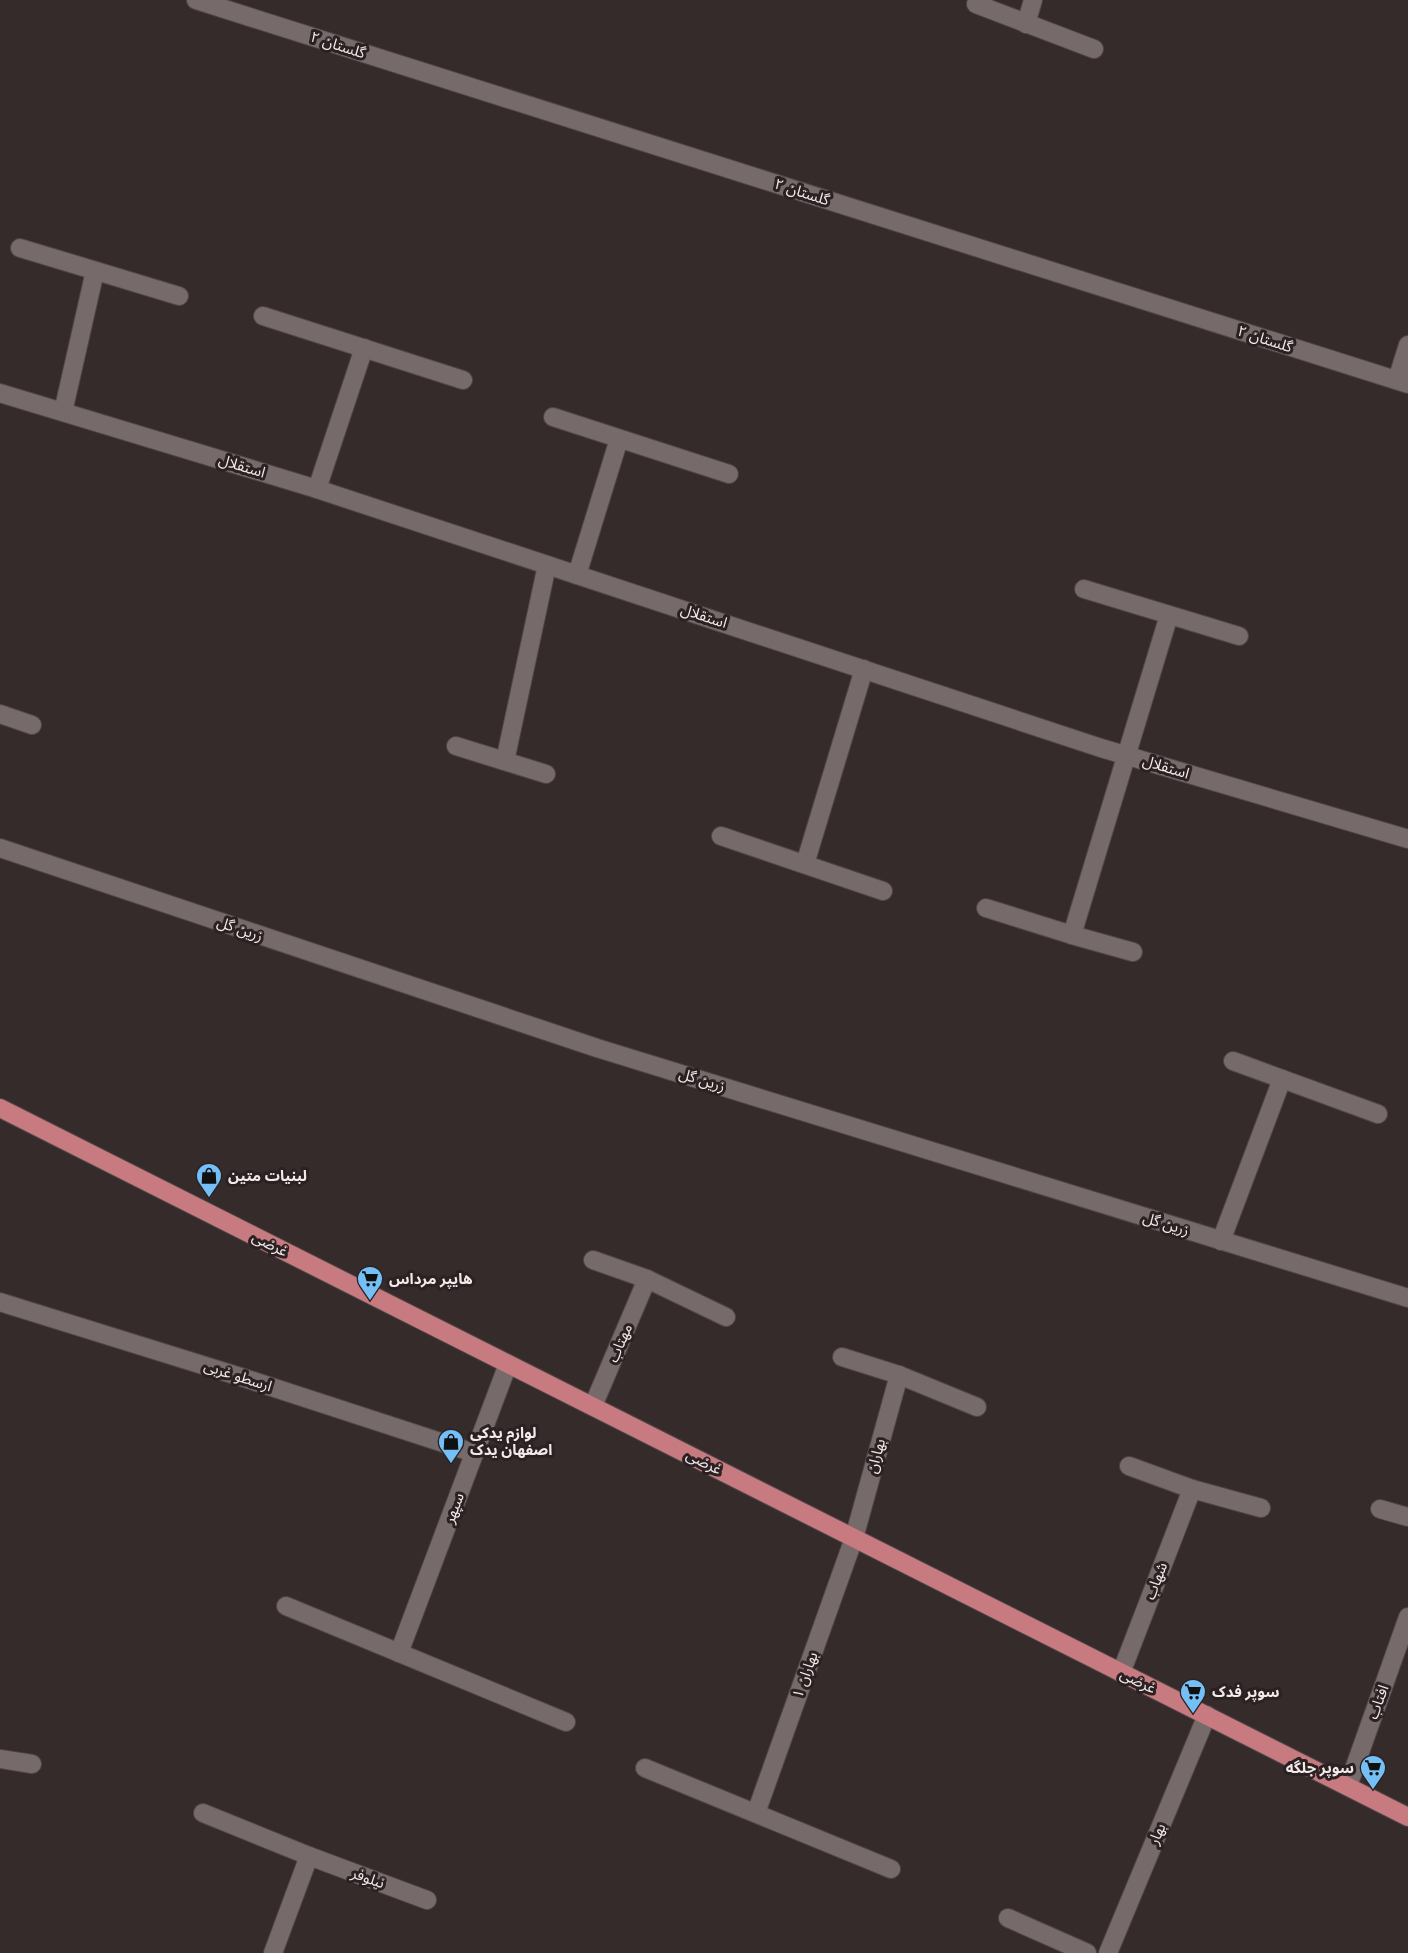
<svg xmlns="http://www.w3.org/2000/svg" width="1408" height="1953" font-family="Inter,'Noto Sans Arabic',sans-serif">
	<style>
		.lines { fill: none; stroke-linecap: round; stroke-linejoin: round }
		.minor-casing { stroke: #514747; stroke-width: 20 }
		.major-casing { stroke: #514747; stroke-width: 20 }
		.minor { stroke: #776a6a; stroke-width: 18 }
		.major { stroke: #c77b80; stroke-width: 18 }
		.labels { text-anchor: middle; stroke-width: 6; stroke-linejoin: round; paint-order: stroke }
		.street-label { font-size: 15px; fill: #f2eaea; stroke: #2c2122 }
		.poi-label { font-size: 15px; font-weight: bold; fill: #f2eaea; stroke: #2c2122; text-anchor: start }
	</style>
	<rect width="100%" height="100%" fill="#362b2b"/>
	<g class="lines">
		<defs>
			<g id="minor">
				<path d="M 196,0 L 1408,384"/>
				<path d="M 976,4 L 1094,49"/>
				<path d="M 1026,24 L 1033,0"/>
				<path d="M 20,248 L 179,296"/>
				<path d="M 263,316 L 463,380"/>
				<path d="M 1397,380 L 1408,345"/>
				<path d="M 0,393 L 317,489 L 1101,748 L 1408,839"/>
				<path d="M 63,412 L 95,271"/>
				<path d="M 553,417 L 729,474"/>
				<path d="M 317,489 L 364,348"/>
				<path d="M 577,575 L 619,439"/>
				<path d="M 1084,589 L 1239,636"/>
				<path d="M 0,714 L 32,725"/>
				<path d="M 456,746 L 546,774"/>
				<path d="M 505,761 L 547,565"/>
				<path d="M 721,836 L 883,891"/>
				<path d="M 0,848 L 597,1048 L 1408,1298"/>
				<path d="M 805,864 L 864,669"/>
				<path d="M 986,908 L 1072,935 L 1169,615"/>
				<path d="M 1072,935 L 1133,952"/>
				<path d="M 1233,1061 L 1378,1114"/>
				<path d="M 1221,1241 L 1282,1079"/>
				<path d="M 593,1260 L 647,1279 L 726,1317"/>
				<path d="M 0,1302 L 241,1377 L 474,1453"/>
				<path d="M 842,1357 L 899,1375 L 977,1407"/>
				<path d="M 593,1406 L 647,1279"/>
				<path d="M 1129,1466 L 1192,1489 L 1261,1508"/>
				<path d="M 1380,1509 L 1408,1517"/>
				<path d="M 286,1606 L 566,1722"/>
				<path d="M 399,1653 L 508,1364"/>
				<path d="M 1121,1673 L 1192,1489"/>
				<path d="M 0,1759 L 32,1764"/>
				<path d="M 645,1768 L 891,1869"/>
				<path d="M 1348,1786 L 1408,1617"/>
				<path d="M 203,1813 L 309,1856 L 427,1900"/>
				<path d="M 756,1813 L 854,1538 L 899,1375"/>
				<path d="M 1008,1918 L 1087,1953"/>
				<path d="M 273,1953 L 309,1856"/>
				<path d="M 1108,1953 L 1207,1715"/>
			</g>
			<path id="major" d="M 0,1108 L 1408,1817"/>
		</defs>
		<use href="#minor" class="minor-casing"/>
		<use href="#major" class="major-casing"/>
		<use href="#minor" class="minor"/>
		<use href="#major" class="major"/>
	</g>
	<defs>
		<symbol id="shop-pin" viewBox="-11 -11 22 30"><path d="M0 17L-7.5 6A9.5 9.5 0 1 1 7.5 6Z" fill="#74c0f6" stroke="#2c2122"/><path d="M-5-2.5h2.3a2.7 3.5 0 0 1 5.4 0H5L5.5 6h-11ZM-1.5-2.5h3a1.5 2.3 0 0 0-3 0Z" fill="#111"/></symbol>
		<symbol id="supermarket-pin" viewBox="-11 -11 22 30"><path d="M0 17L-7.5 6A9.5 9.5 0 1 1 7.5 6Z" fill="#74c0f6" stroke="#2c2122"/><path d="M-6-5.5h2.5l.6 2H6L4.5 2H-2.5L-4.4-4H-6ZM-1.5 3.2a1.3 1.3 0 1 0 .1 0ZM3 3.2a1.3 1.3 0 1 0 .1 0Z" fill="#111"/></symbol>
	</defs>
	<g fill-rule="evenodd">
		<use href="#shop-pin" x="194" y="1161" width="30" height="40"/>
		<use href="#supermarket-pin" x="355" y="1264" width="30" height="40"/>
		<use href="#shop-pin" x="436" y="1427" width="30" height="40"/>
		<use href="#supermarket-pin" x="1178" y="1677" width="30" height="40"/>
		<use href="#supermarket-pin" x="1358" y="1753" width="30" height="40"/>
	</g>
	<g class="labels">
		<g class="street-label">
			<text transform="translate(338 45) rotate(18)" y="5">گلستان ۲</text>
			<text transform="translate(802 192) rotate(18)" y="5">گلستان ۲</text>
			<text transform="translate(1265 339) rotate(18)" y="5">گلستان ۲</text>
			<text transform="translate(242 466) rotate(17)" y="5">استقلال</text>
			<text transform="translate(704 616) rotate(18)" y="5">استقلال</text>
			<text transform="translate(1166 767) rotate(17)" y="5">استقلال</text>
			<text transform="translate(240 929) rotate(19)" y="5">زرین گل</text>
			<text transform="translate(702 1080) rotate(17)" y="5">زرین گل</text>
			<text transform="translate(1166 1224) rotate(17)" y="5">زرین گل</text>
			<text transform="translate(270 1244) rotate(27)" y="5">غرضی</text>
			<text transform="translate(620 1343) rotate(-67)" y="5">مهتاب</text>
			<text transform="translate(238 1376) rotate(18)" y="5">ارسطو غربی</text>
			<text transform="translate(876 1456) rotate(-75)" y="5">بهاران</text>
			<text transform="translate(704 1462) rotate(27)" y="5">غرضی</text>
			<text transform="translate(454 1508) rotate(-69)" y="5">سپهر</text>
			<text transform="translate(1156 1581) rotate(-69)" y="5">شهاب</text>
			<text transform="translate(805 1675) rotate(-70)" y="5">بهاران ۱</text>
			<text transform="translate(1138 1681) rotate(26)" y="5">غرضی</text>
			<text transform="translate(1378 1702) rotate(-70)" y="5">افتاب</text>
			<text transform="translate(1157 1834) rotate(-67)" y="5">بهار</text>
			<text transform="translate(368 1878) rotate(20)" y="5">نیلوفر</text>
		</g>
		<g class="poi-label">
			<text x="228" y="1181">لبنیات متین</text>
			<text x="389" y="1284">هایپر مرداس</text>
			<text x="470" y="1438">لوازم یدکی<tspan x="470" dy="17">اصفهان یدک</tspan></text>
			<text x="1212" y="1697">سوپر فدک</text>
			<text x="1354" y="1773" text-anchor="end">سوپر جلگه</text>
		</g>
	</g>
</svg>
